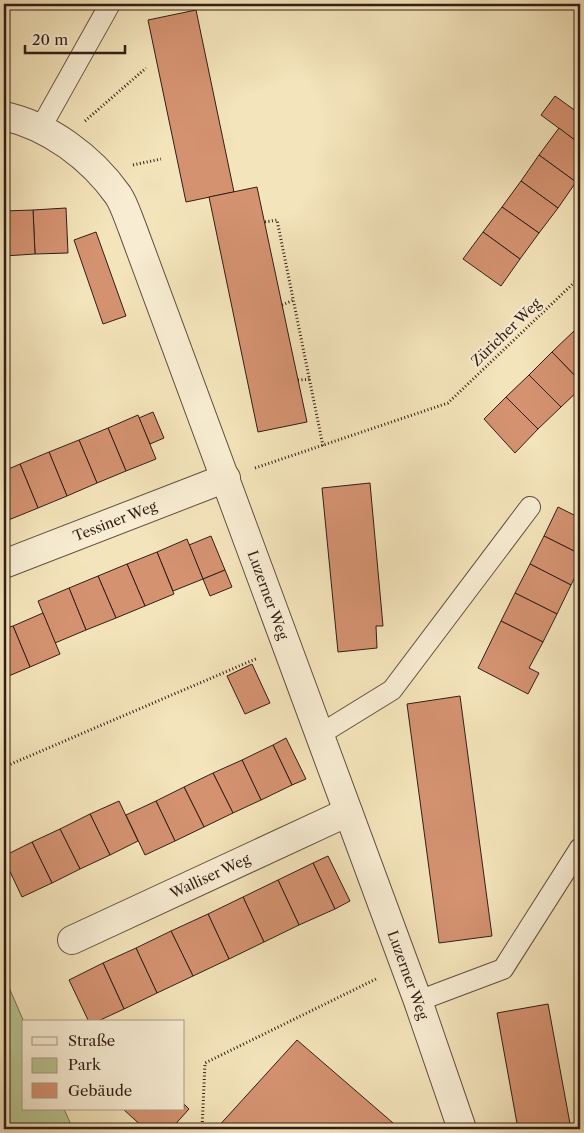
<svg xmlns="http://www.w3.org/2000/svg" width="584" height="1133" font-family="'Libre Caslon Text',serif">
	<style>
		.green { fill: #b8c592; stroke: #757254 }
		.building { fill: #d49271; stroke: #321e16 }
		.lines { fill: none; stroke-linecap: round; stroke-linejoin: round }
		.lane-casing { stroke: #62503f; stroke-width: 22 }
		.street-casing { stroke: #62503f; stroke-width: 30 }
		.path { stroke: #321e16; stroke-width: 3; stroke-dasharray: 1 2.5; stroke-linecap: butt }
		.lane { stroke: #f8edd3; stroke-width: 20 }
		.street { stroke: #f8edd3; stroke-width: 28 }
		.labels { text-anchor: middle; stroke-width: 4.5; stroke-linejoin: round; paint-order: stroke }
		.street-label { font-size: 14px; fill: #321e16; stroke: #f8edd3 }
	</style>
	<rect width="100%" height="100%" fill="#f4e4bb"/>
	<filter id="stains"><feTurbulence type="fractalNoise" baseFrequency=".004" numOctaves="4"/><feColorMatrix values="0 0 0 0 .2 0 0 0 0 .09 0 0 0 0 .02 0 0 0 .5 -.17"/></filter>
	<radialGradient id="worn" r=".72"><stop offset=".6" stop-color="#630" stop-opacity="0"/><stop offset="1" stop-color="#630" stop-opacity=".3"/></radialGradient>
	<path class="green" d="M 4,976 L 24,1022 L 24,1109 L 64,1109 L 73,1129 L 4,1129 Z"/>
	<g class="building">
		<path d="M 196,10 L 234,192 L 186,202 L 148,20 Z"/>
		<path d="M 555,96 L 580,114 L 580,135 L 576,141 L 541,115 Z"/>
		<path d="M 559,128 L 580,144 L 580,176 L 576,182 L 539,155 Z"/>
		<path d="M 539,155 L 576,182 L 558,208 L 521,181 Z"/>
		<path d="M 521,181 L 558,208 L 539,233 L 502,207 Z"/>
		<path d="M 257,187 L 307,422 L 258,432 L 209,197 Z"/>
		<path d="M 502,207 L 539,233 L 520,259 L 483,232 Z"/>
		<path d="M 66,208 L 68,253 L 35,254 L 33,210 Z"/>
		<path d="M 33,210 L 35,254 L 4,256 L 4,211 Z"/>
		<path d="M 96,232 L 126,316 L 103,324 L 74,240 Z"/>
		<path d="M 483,232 L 520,259 L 501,286 L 463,259 Z"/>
		<path d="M 575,330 L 580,336 L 580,381 L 552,352 Z"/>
		<path d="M 552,352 L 580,381 L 580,389 L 561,407 L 529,375 Z"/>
		<path d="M 529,375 L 561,407 L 538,429 L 506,397 Z"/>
		<path d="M 506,397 L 538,429 L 515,453 L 484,419 Z"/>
		<path d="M 153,412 L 164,438 L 150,444 L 139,418 Z"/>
		<path d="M 138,415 L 156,459 L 126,471 L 108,428 Z"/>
		<path d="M 108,428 L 126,471 L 97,483 L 79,440 Z"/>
		<path d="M 79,440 L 97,483 L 67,496 L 49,452 Z"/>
		<path d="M 49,452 L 67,496 L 38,508 L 20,464 Z"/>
		<path d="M 20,464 L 38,508 L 6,521 L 4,514 L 4,471 Z"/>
		<path d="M 370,483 L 383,626 L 376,626 L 377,648 L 338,652 L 322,488 Z"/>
		<path d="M 558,507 L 580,518 L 580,554 L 544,536 Z"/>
		<path d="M 211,536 L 225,570 L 203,579 L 189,545 Z"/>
		<path d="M 544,536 L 580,554 L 580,567 L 571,585 L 530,564 Z"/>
		<path d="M 187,539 L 203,579 L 173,591 L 157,552 Z"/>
		<path d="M 157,552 L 174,594 L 145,606 L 127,564 Z"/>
		<path d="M 127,564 L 145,606 L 116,618 L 98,576 Z"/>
		<path d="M 530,564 L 571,585 L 557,614 L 515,593 Z"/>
		<path d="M 225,570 L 232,587 L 210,596 L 203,579 Z"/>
		<path d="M 98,576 L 116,618 L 86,630 L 69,588 Z"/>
		<path d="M 69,588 L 86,630 L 55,643 L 38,601 Z"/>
		<path d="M 515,593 L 557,614 L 543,642 L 501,621 Z"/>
		<path d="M 43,613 L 60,654 L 30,667 L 13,626 Z"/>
		<path d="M 501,621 L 543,642 L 529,668 L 539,673 L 528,694 L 478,668 Z"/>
		<path d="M 13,626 L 30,667 L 4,678 L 4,629 Z"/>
		<path d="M 252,664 L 270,703 L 245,714 L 227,676 Z"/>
		<path d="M 460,696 L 492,936 L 439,943 L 407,704 Z"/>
		<path d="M 286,738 L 306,779 L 292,785 L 273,745 Z"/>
		<path d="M 273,745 L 292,785 L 261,800 L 242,760 Z"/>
		<path d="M 242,760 L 261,800 L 233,813 L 213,773 Z"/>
		<path d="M 213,773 L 233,813 L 204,827 L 184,787 Z"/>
		<path d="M 184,787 L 204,827 L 175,841 L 156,801 Z"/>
		<path d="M 119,801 L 138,841 L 110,855 L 90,814 Z"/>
		<path d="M 156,801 L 175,841 L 145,855 L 126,815 Z"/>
		<path d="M 90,814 L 110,855 L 80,869 L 60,829 Z"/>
		<path d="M 60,829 L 80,869 L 52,883 L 32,842 Z"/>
		<path d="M 32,842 L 52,883 L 22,897 L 4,859 L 4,856 Z"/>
		<path d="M 328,856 L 350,901 L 335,909 L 313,863 Z"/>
		<path d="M 313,863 L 335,909 L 299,925 L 278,880 Z"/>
		<path d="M 278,880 L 299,925 L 264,942 L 243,897 Z"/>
		<path d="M 243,897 L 264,942 L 229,959 L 208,914 Z"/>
		<path d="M 208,914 L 229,959 L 193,976 L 171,931 Z"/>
		<path d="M 171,931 L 193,976 L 157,993 L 136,948 Z"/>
		<path d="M 136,948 L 157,993 L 124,1009 L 103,963 Z"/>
		<path d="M 103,963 L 124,1009 L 96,1022 L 89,1022 L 69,980 Z"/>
		<path d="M 548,1004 L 571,1129 L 518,1129 L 497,1013 Z"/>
		<path d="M 297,1040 L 400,1129 L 216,1129 Z"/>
		<path d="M 184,1104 L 189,1109 L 171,1129 L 145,1129 L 123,1109 L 184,1109 Z"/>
	</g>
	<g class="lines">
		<defs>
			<g id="lane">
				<path d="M 40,129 L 110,4"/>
				<path d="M 319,735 L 392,690 L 530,507"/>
				<path d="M 418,1001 L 503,969 L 580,848"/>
			</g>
			<g id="street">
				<path d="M 4,116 C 49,126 91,157 118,195 C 124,204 128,217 132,227 L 418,1001 L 462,1129"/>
				<path d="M 4,564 L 226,478"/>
				<path d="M 72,940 L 348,812"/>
			</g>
		</defs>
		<use href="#lane" class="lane-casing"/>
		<use href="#street" class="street-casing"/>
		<g class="path">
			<path d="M 85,121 L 146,68"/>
			<path d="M 133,165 L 161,159"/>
			<path d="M 265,222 L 277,220 L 323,446"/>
			<path d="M 282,305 L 294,300"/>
			<path d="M 298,380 L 311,379"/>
			<path d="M 255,468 L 448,403 L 580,277"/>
			<path d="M 4,767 L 258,658"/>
			<path d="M 4,1119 L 8,1129"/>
			<path d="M 202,1129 L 205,1063 L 376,979"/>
		</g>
		<use href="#lane" class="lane"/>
		<use href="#street" class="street"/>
	</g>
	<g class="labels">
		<g class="street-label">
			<text transform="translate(506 332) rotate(-44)" y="5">Züricher Weg</text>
			<text transform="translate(115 521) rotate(-21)" y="5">Tessiner Weg</text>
			<text transform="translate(268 595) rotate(70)" y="5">Luzerner Weg</text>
			<text transform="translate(210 876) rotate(-25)" y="5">Walliser Weg</text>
			<text transform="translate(408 975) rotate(70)" y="5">Luzerner Weg</text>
		</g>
	</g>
	<rect width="584" height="1133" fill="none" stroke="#f4e4bb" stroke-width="20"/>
	<rect x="5" y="5" width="574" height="1123" fill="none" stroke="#321e16" stroke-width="2.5"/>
	<rect x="10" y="10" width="564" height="1113" fill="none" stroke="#321e16"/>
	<rect x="22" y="1020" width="162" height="90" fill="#f8edd3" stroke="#a99a87"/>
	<rect x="32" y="1037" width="25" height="8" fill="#f8edd3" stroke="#a99a87"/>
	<text x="68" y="1046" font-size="15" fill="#321e16">Straße</text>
	<rect x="32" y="1058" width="25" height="15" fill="#b8c592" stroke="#a99a87"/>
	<text x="68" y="1070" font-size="15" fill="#321e16">Park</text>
	<rect x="32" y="1083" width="25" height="15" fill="#d49271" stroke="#a99a87"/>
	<text x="68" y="1096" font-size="15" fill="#321e16">Gebäude</text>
	<path d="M25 45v8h100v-8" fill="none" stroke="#321e16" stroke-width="2.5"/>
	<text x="32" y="45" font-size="15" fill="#321e16" stroke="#f8edd3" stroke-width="4" paint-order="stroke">20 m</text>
	<rect width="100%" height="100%" filter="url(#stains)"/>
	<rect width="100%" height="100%" fill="url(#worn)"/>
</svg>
